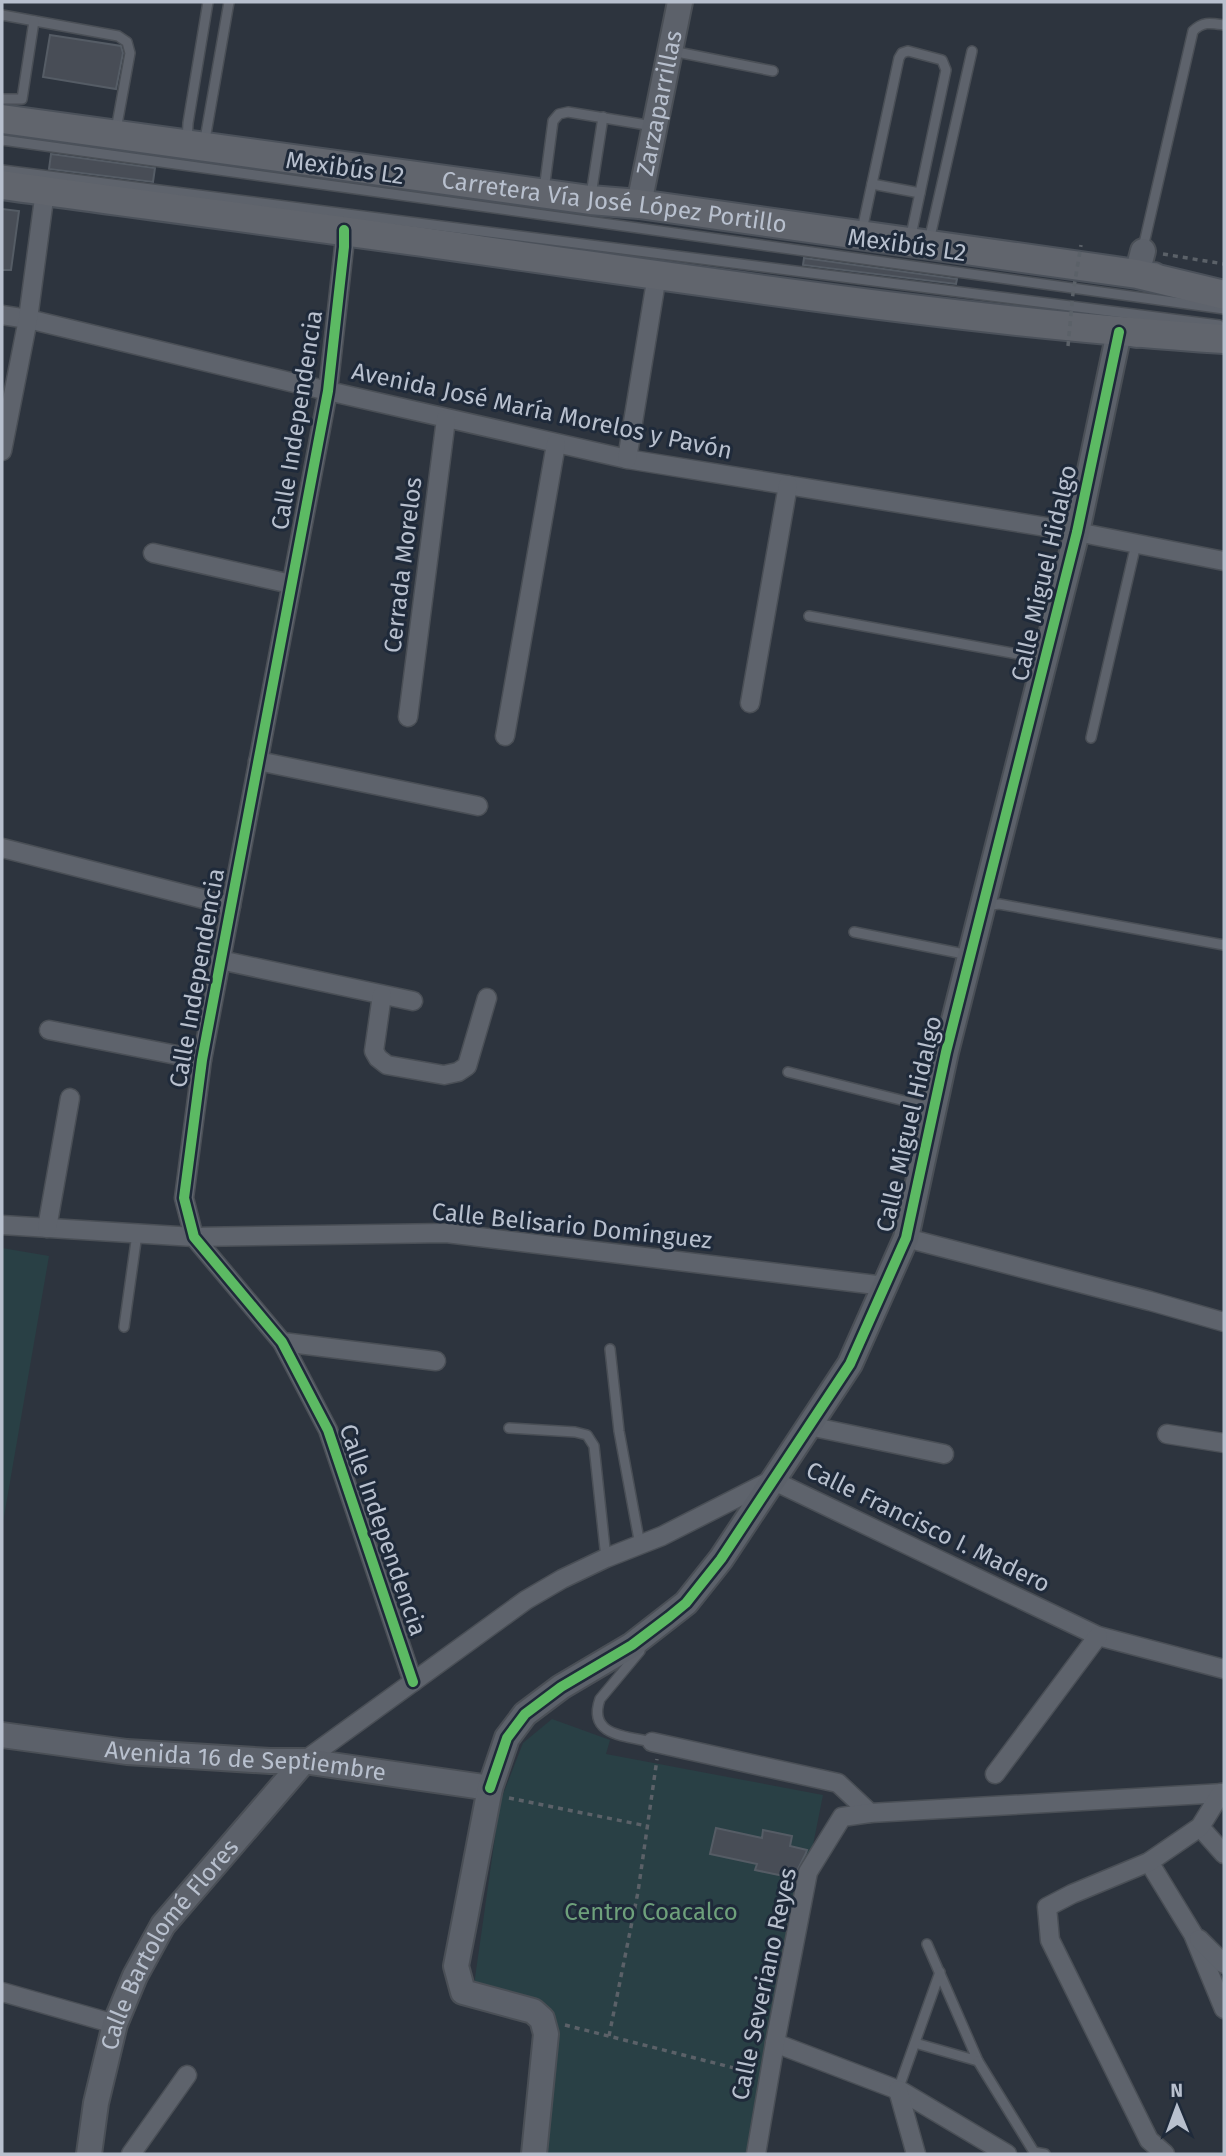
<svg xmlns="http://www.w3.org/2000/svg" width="1226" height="2156" font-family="'Fira Sans',sans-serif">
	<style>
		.green { fill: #294045 }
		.building { fill: #484d56; stroke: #555c65; stroke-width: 2 }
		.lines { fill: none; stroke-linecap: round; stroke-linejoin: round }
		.lane-casing { stroke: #4a4f56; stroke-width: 12 }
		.street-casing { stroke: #4a4f56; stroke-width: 21 }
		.secondary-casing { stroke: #4a4f56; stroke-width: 28 }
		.primary-casing { stroke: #4b515a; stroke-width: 32 }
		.path { stroke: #5b6168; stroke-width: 3.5; stroke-dasharray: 5 5; stroke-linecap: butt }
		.lane { stroke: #5e636c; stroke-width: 9 }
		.street { stroke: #5e636c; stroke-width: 18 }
		.secondary { stroke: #5c616a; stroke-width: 24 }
		.primary { stroke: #61656d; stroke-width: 28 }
		.path-bridge { stroke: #5b6168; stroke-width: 3.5; stroke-dasharray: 5 5; stroke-linecap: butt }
		.cycleway-casing { stroke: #1f2a3a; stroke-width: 15 }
		.cycleway { stroke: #5cba63; stroke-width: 10 }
		.labels { text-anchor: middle; stroke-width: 6; stroke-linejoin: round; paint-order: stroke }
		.street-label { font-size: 24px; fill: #b8c0ce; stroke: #1f2a3a }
		.park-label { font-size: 24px; fill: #6ea07b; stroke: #1f2a3a }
	</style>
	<rect width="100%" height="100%" fill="#2d343e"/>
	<g class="green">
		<path d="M 2,1248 L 49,1256 L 2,1528 Z"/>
		<path d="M 552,1719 L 610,1740 L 606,1754 L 823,1795 L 751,2154 L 545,2154 L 556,2024 L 528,2002 L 474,1985 L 500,1802 L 523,1743 Z"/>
	</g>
	<g class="building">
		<path d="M 50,35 L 121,46 L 123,53 L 116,89 L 43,77 Z"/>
		<path d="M 51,154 L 155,168 L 153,182 L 49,169 Z"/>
		<path d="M 2,209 L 19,211 L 11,270 L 2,270 Z"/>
		<path d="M 804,258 L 957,279 L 956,284 L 803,265 Z"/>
		<path d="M 716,1828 L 762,1838 L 763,1830 L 792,1836 L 790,1846 L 807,1850 L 806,1853 L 797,1871 L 786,1868 L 784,1876 L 755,1870 L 757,1864 L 710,1854 Z"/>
	</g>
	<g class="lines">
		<defs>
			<g id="lane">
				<path d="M 2,15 L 118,36 L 127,42 L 130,53 L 116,130"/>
				<path d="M 672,51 L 773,71"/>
				<path d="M 2,99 L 22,99 L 34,21"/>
				<path d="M 2,140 L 1224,309"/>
				<path d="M 187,142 L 188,123 L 208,2"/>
				<path d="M 204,145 L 229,2"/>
				<path d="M 2,170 L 1219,325"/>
				<path d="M 872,184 L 920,193"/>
				<path d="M 544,190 L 553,121 L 559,114 L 568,112 L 653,126"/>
				<path d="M 591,195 L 603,117"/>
				<path d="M 862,230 L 899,58 L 902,53 L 908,51 L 942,60 L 946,70 L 910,240"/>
				<path d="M 929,241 L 972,51"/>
				<path d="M 1143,248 L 1193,31 C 1203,21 1211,23 1224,25"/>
				<path d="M 809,616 L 1045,659"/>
				<path d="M 1091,738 L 1136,544"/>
				<path d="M 985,906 L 999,904 L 1224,945"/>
				<path d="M 854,932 L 969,955"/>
				<path d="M 788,1072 L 933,1108"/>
				<path d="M 124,1327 L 137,1234"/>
				<path d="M 610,1349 L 619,1431 L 640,1545"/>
				<path d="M 509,1428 L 575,1432 L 587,1435 L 594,1446 L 606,1558"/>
				<path d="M 640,1651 L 600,1699 C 587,1736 626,1736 652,1742"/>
				<path d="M 915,2043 L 978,2061 L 927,1944"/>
				<path d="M 978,2061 L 1034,2152 L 1045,2154"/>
				<path d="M 898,2090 L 940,1972"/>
			</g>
			<g id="street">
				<path d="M 344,230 L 344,247 L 328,391 L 202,1060 L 184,1198 L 194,1237 L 282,1342 L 328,1430 L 413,1682"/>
				<path d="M 2,315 L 28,319 L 328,391 L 627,459 L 1077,532 L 1224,561"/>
				<path d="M 2,451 L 28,319 L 45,191"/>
				<path d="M 627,459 L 657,275"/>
				<path d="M 153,553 L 291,584"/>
				<path d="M 750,703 L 788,485"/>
				<path d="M 408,717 L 446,419"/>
				<path d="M 505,736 L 556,444"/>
				<path d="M 258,761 L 478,806"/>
				<path d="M 2,848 L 231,906"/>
				<path d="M 220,960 L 413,1001"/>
				<path d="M 382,995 L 374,1051 L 378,1058 L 387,1065 L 444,1075 L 458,1072 L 467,1066 L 487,998"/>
				<path d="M 49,1030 L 202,1060"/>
				<path d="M 2,1225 L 194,1237 L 446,1233 L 885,1286"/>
				<path d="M 47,1228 L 70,1098"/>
				<path d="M 906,1238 L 1150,1301 L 1224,1322"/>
				<path d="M 282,1342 L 436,1361"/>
				<path d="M 809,1426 L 944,1454"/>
				<path d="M 1167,1434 L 1224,1443"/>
				<path d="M 652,1742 L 838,1783 L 870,1813"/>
				<path d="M 304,1761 L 526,1600 L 562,1579 L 606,1558 L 662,1536 L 772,1480 L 1098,1636 L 1224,1669"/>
				<path d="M 995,1774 L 1098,1636"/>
				<path d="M 1200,1827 L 1224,1854"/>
				<path d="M 1149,1862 L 1193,1934 L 1224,2009"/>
				<path d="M 1199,1939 L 1224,1964"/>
				<path d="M 2,1992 L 115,2024"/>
				<path d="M 775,2043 L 901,2091 L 1007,2154"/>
				<path d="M 898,2090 L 916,2154"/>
				<path d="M 131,2154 L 187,2075"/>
				<path d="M 756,2154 L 775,2043 L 808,1872 L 842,1817 L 870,1813 L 1224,1793"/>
				<path d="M 1165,2154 L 1149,2140 L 1050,1940 L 1047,1907 L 1072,1894 L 1149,1862 L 1200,1827 L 1221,1793"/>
			</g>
			<g id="secondary">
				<path id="s1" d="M 639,204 L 680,2"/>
				<path d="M 1143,251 L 1137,274 L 1154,275"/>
				<path id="s2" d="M 2,1735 L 127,1752 L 270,1761 L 304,1761 L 490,1788"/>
				<path id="s3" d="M 89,2154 L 96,2103 L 115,2024 L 135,1976 L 163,1925 L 304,1761"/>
				<path d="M 534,2154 L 546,2034 L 542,2019 L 533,2011 L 463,1992 L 456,1966 L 490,1788 L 507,1738 L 525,1714 L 561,1687 L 632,1645 L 686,1603 L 721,1559 L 850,1364 L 906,1238 L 946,1052 L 1077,532 L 1119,332 L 1137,335"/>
			</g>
			<g id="primary">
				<path id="s4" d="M 2,119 L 590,200 L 639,204 L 1137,274 L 1224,295"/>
				<path d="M 2,185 C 165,208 329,228 493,252 C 736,286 979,323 1224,339"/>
			</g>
		</defs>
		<use href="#lane" class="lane-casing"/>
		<use href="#street" class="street-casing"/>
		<use href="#secondary" class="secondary-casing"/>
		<use href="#primary" class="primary-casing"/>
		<g class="path">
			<path d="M 1163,254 L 1224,264"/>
			<path d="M 509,1798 L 647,1826"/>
			<path d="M 565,2025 L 754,2073"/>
			<path d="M 609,2036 L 638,1892 L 657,1759"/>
		</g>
		<use href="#lane" class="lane"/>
		<use href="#street" class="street"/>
		<use href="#secondary" class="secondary"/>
		<use href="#primary" class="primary"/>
		<path class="path-bridge" d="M 1068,346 L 1073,293 L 1081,245"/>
		<defs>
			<g id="cycleway">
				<path d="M 344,230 L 344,247 L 328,391 L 202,1060 L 184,1198 L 194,1237 L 282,1342 L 328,1430 L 413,1682"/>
				<path d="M 490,1788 L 507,1738 L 525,1714 L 561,1687 L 632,1645 L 669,1617 L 686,1603 L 721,1559 L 850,1364 L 906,1238 L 946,1052 L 1077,532 L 1119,332"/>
			</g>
		</defs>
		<use href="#cycleway" class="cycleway-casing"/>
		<use href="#cycleway" class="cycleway"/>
	</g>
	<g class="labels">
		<g class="street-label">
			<text dy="8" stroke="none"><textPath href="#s1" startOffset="103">Zarzaparrillas</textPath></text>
			<text transform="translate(345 168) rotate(8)" y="8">Mexibús L2</text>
			<text dy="8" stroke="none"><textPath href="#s4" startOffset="618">Carretera Vía José López Portillo</textPath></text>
			<text transform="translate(907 245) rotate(8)" y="8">Mexibús L2</text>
			<text transform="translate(542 411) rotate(12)" y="8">Avenida José María Morelos y Pavón</text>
			<text transform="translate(297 420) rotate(-81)" y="8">Calle Independencia</text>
			<text transform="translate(403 565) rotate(-83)" y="8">Cerrada Morelos</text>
			<text transform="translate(1044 573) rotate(-77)" y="8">Calle Miguel Hidalgo</text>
			<text transform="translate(197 978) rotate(-80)" y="8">Calle Independencia</text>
			<text transform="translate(909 1124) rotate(-77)" y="8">Calle Miguel Hidalgo</text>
			<text transform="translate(572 1226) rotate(6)" y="8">Calle Belisario Domínguez</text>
			<text transform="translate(928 1527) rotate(26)" y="8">Calle Francisco I. Madero</text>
			<text transform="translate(383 1530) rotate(71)" y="8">Calle Independencia</text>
			<text dy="8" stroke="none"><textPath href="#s2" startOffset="245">Avenida 16 de Septiembre</textPath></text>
			<text dy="8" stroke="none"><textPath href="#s3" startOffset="229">Calle Bartolomé Flores</textPath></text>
			<text transform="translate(764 1984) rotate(-78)" y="8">Calle Severiano Reyes</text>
		</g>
		<g class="park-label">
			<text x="651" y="1920">Centro Coacalco</text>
		</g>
	</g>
	<rect width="1226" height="2156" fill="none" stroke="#b8c0ce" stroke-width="7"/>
	<g transform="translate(1177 2107) rotate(359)" stroke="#1f2a3a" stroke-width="5" paint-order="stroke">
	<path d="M0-5L12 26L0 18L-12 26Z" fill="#b8c0ce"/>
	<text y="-10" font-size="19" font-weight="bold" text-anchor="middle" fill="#b8c0ce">N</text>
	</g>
</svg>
